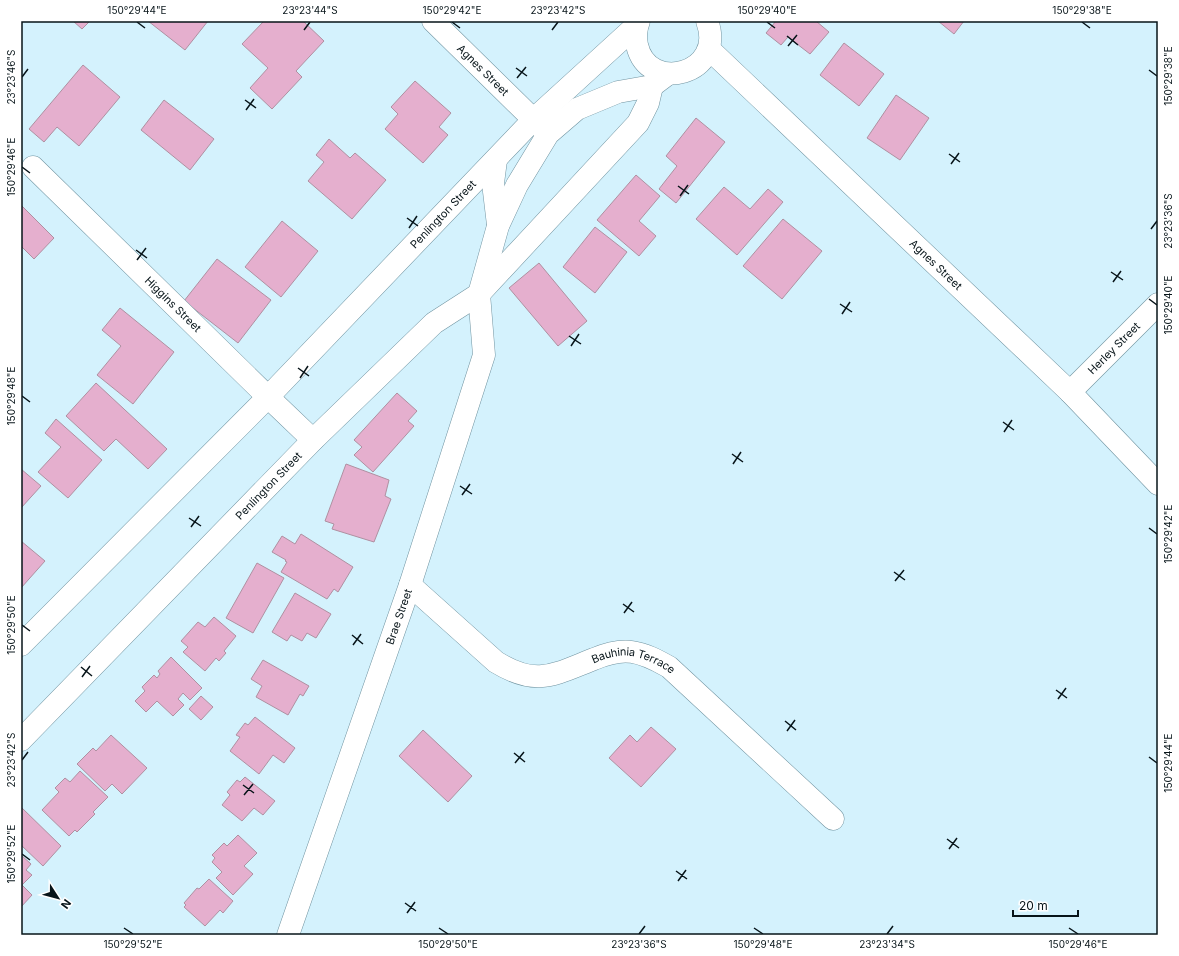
<svg xmlns="http://www.w3.org/2000/svg" width="1179" height="956" font-family="Inter,sans-serif">
	<style>
		.building { fill: #e5afce; stroke: #af90a1 }
		.lines { fill: none; stroke-linecap: round; stroke-linejoin: round }
		.minor-casing { stroke: #7194a1; stroke-width: 23 }
		.minor { stroke: #fff; stroke-width: 22 }
		.ticks { fill: none; stroke: #071419; stroke-width: 1.5 }
		.labels { text-anchor: middle; stroke-width: 3; stroke-linejoin: round; paint-order: stroke }
		.street-label { font-size: 11px; fill: #071419; stroke: #fff }
		.neatline { fill: none; stroke: #071419; stroke-width: 1.5 }
		.ticks-label { font-size: 10px; text-anchor: middle; fill: #071419 }
	</style>
	<rect width="100%" height="100%" fill="#d4f2fd"/>
	<g class="building">
		<path d="M 73,21 L 90,21 L 82,29 Z"/>
		<path d="M 148,21 L 208,21 L 185,50 Z"/>
		<path d="M 264,21 L 303,21 L 324,41 L 296,71 L 302,77 L 272,109 L 250,88 L 268,68 L 242,44 Z"/>
		<path d="M 776,21 L 816,21 L 829,32 L 810,54 L 788,37 L 781,45 L 766,33 Z"/>
		<path d="M 938,21 L 964,21 L 954,34 Z"/>
		<path d="M 844,43 L 884,74 L 859,106 L 820,75 Z"/>
		<path d="M 83,65 L 120,97 L 79,146 L 57,127 L 44,142 L 29,129 Z"/>
		<path d="M 415,81 L 451,113 L 439,127 L 448,135 L 423,163 L 385,129 L 398,114 L 391,107 Z"/>
		<path d="M 896,95 L 929,118 L 900,160 L 867,138 Z"/>
		<path d="M 164,100 L 214,139 L 190,170 L 141,130 Z"/>
		<path d="M 696,118 L 725,142 L 676,203 L 659,189 L 677,166 L 666,156 Z"/>
		<path d="M 329,139 L 350,158 L 355,153 L 386,180 L 352,219 L 308,181 L 324,162 L 316,155 Z"/>
		<path d="M 636,175 L 660,196 L 639,221 L 656,236 L 639,256 L 597,220 Z"/>
		<path d="M 724,187 L 750,209 L 768,189 L 783,202 L 737,255 L 696,219 Z"/>
		<path d="M 21,205 L 54,238 L 34,259 L 21,246 Z"/>
		<path d="M 783,219 L 822,251 L 782,299 L 743,266 Z"/>
		<path d="M 282,221 L 318,251 L 281,297 L 245,267 Z"/>
		<path d="M 595,227 L 627,252 L 595,293 L 563,267 Z"/>
		<path d="M 217,259 L 271,300 L 238,343 L 184,301 Z"/>
		<path d="M 539,263 L 587,321 L 558,346 L 509,288 Z"/>
		<path d="M 120,308 L 174,352 L 133,404 L 97,375 L 121,346 L 102,330 Z"/>
		<path d="M 96,383 L 167,449 L 148,469 L 116,439 L 104,451 L 66,416 Z"/>
		<path d="M 397,393 L 417,411 L 408,421 L 414,426 L 373,472 L 354,455 L 362,447 L 354,440 Z"/>
		<path d="M 56,419 L 102,460 L 68,498 L 38,472 L 61,447 L 45,433 Z"/>
		<path d="M 346,464 L 389,480 L 385,496 L 391,499 L 374,542 L 332,529 L 334,524 L 325,521 Z"/>
		<path d="M 21,469 L 41,486 L 21,508 Z"/>
		<path d="M 301,534 L 353,567 L 338,592 L 334,589 L 327,599 L 281,572 L 287,562 L 285,561 L 286,560 L 272,552 L 282,536 L 295,544 Z"/>
		<path d="M 21,541 L 45,561 L 21,588 Z"/>
		<path d="M 257,563 L 284,578 L 253,633 L 226,618 Z"/>
		<path d="M 295,593 L 331,614 L 316,638 L 307,633 L 302,641 L 291,635 L 287,641 L 272,632 Z"/>
		<path d="M 214,617 L 236,636 L 224,651 L 226,653 L 219,661 L 216,658 L 205,671 L 183,652 L 188,647 L 181,641 L 198,622 L 205,627 Z"/>
		<path d="M 171,657 L 202,688 L 190,700 L 183,693 L 178,699 L 184,705 L 173,716 L 157,701 L 146,712 L 135,701 L 145,691 L 142,687 L 154,675 L 157,678 L 160,674 L 158,671 Z"/>
		<path d="M 263,660 L 309,686 L 303,696 L 300,694 L 288,715 L 256,697 L 262,686 L 251,679 Z"/>
		<path d="M 201,696 L 213,707 L 201,720 L 189,709 Z"/>
		<path d="M 255,717 L 295,748 L 284,763 L 273,755 L 259,774 L 230,751 L 240,737 L 236,735 L 245,723 L 248,725 Z"/>
		<path d="M 651,727 L 676,749 L 641,787 L 609,758 L 630,735 L 637,742 Z"/>
		<path d="M 423,730 L 472,776 L 448,802 L 399,756 Z"/>
		<path d="M 111,735 L 147,768 L 122,794 L 112,784 L 105,791 L 77,764 L 93,748 L 96,751 Z"/>
		<path d="M 80,771 L 108,797 L 93,812 L 95,814 L 77,832 L 75,830 L 69,836 L 42,810 L 59,792 L 55,788 L 65,778 L 70,782 Z"/>
		<path d="M 245,777 L 275,801 L 263,815 L 254,808 L 242,821 L 222,805 L 230,795 L 227,792 L 237,780 L 240,782 Z"/>
		<path d="M 21,807 L 61,846 L 43,866 L 21,845 Z"/>
		<path d="M 238,835 L 257,853 L 244,866 L 253,874 L 233,895 L 216,878 L 222,872 L 212,862 L 215,858 L 212,855 L 224,843 L 227,846 Z"/>
		<path d="M 21,855 L 31,864 L 26,870 L 32,875 L 22,885 L 32,895 L 21,907 Z"/>
		<path d="M 209,879 L 233,901 L 223,913 L 220,910 L 205,926 L 184,907 L 186,905 L 184,903 L 197,888 L 199,889 Z"/>
	</g>
	<g class="lines">
		<defs>
			<g id="minor">
				<path id="s1" d="M 433,21 L 543,129"/>
				<path d="M 639,21 C 636,29 635,37 637,45 C 648,95 727,74 707,21"/>
				<path id="s2" d="M 709,49 L 1070,392 L 1158,484"/>
				<path d="M 496,160 L 493,183 L 498,225"/>
				<path id="s3" d="M 33,167 L 268,397 L 313,440"/>
				<path id="s4" d="M 1070,392 L 1158,304"/>
				<path id="s5" d="M 410,585 L 496,662 C 537,687 553,675 594,659 C 606,654 619,650 632,652 C 646,654 658,661 669,667 L 833,819"/>
				<path id="s6" d="M 21,645 L 268,397 L 534,119 L 637,25"/>
				<path id="s7" d="M 21,740 L 313,440 L 434,323 L 479,294 L 638,123 L 648,103 L 652,86"/>
				<path id="s8" d="M 288,935 L 410,585 L 484,355 L 479,294 L 498,226 L 517,185 L 548,134 L 577,109 L 618,92 L 652,86 L 668,74"/>
			</g>
		</defs>
		<use href="#minor" class="minor-casing"/>
		<use href="#minor" class="minor"/>
	</g>
	<path class="ticks" d="M 137,22 L 145,28M 452,22 L 460,28M 767,22 L 775,28M 1082,22 L 1090,28M 304,30 L 310,22M 552,30 L 558,22M 787,36 L 798,45M 788,46 L 797,35M 516,68 L 527,76M 1149,70 L 1157,76M 22,77 L 28,69M 517,78 L 526,67M 245,100 L 256,108M 246,110 L 254,99M 949,154 L 960,162M 951,164 L 959,153M 22,167 L 30,173M 678,186 L 689,194M 680,196 L 688,185M 407,218 L 418,226M 409,228 L 417,216M 1151,229 L 1157,221M 136,250 L 147,258M 137,260 L 146,248M 1111,272 L 1123,280M 1113,282 L 1121,271M 1149,299 L 1157,305M 840,304 L 852,312M 842,314 L 850,302M 569,336 L 581,344M 571,346 L 579,334M 298,368 L 309,376M 300,378 L 308,366M 22,396 L 30,402M 1003,422 L 1014,430M 1004,432 L 1012,420M 732,454 L 743,462M 733,464 L 741,452M 460,486 L 472,494M 462,495 L 470,484M 189,518 L 201,526M 191,527 L 199,516M 1149,528 L 1157,534M 894,572 L 905,580M 895,581 L 904,570M 623,604 L 634,612M 624,613 L 632,602M 22,625 L 30,631M 352,635 L 363,644M 353,645 L 361,634M 81,667 L 92,676M 82,677 L 90,666M 1056,690 L 1067,698M 1058,699 L 1066,688M 785,721 L 796,730M 787,731 L 795,720M 514,753 L 525,762M 1149,757 L 1157,763M 22,760 L 28,752M 515,763 L 524,752M 243,785 L 254,793M 244,795 L 253,784M 947,839 L 959,848M 949,849 L 957,838M 22,854 L 30,860M 676,871 L 687,879M 678,881 L 686,870M 405,903 L 416,911M 407,913 L 415,902M 124,928 L 133,934M 439,928 L 448,934M 754,928 L 763,934M 1069,928 L 1078,934M 639,934 L 645,926M 887,934 L 893,926"/>
	<g class="labels">
		<g class="street-label">
			<text dy="4" stroke="none"><textPath href="#s1" startOffset="70">Agnes Street</textPath></text>
			<text dy="4" stroke="none"><textPath href="#s6" startOffset="603">Penlington Street</textPath></text>
			<text dy="4" stroke="none"><textPath href="#s2" startOffset="313">Agnes Street</textPath></text>
			<text dy="4" stroke="none"><textPath href="#s3" startOffset="196">Higgins Street</textPath></text>
			<text dy="4" stroke="none"><textPath href="#s4" startOffset="62">Herley Street</textPath></text>
			<text dy="4" stroke="none"><textPath href="#s7" startOffset="355">Penlington Street</textPath></text>
			<text dy="4" stroke="none"><textPath href="#s8" startOffset="337">Brae Street</textPath></text>
			<text dy="4" stroke="none"><textPath href="#s5" startOffset="261">Bauhinia Terrace</textPath></text>
		</g>
	</g>
	<rect width="1179" height="956" fill="none" stroke="#ffffff" stroke-width="44"/>
	<g transform="translate(58 898) rotate(126)" stroke="#ffffff" stroke-width="3" paint-order="stroke">
	<path d="M0-3L7 15L0 10L-7 15Z" fill="#071419"/>
	<text y="-6" font-size="11" font-weight="bold" text-anchor="middle" fill="#071419">N</text>
	</g>
	<path d="M1013 910v6h65v-6" fill="none" stroke="#071419" stroke-width="2"/>
	<text x="1019" y="910" font-size="12" fill="#071419" stroke="#ffffff" stroke-width="3" paint-order="stroke">20 m</text>
	<rect x="22" y="22" width="1135" height="912" class="neatline"/>
	<g class="ticks-label">
		<text x="137" y="14">150°29'44"E</text>
		<text x="310" y="14">23°23'44"S</text>
		<text x="452" y="14">150°29'42"E</text>
		<text x="558" y="14">23°23'42"S</text>
		<text x="767" y="14">150°29'40"E</text>
		<text x="1082" y="14">150°29'38"E</text>
		<text transform="translate(1168 76) rotate(-90)" y="4">150°29'38"E</text>
		<text transform="translate(11 77) rotate(-90)" y="4">23°23'46"S</text>
		<text transform="translate(11 167) rotate(-90)" y="4">150°29'46"E</text>
		<text transform="translate(1168 221) rotate(-90)" y="4">23°23'36"S</text>
		<text transform="translate(1168 305) rotate(-90)" y="4">150°29'40"E</text>
		<text transform="translate(11 396) rotate(-90)" y="4">150°29'48"E</text>
		<text transform="translate(1168 534) rotate(-90)" y="4">150°29'42"E</text>
		<text transform="translate(11 625) rotate(-90)" y="4">150°29'50"E</text>
		<text transform="translate(11 760) rotate(-90)" y="4">23°23'42"S</text>
		<text transform="translate(1168 763) rotate(-90)" y="4">150°29'44"E</text>
		<text transform="translate(11 854) rotate(-90)" y="4">150°29'52"E</text>
		<text x="133" y="948">150°29'52"E</text>
		<text x="448" y="948">150°29'50"E</text>
		<text x="639" y="948">23°23'36"S</text>
		<text x="763" y="948">150°29'48"E</text>
		<text x="887" y="948">23°23'34"S</text>
		<text x="1078" y="948">150°29'46"E</text>
	</g>
</svg>
